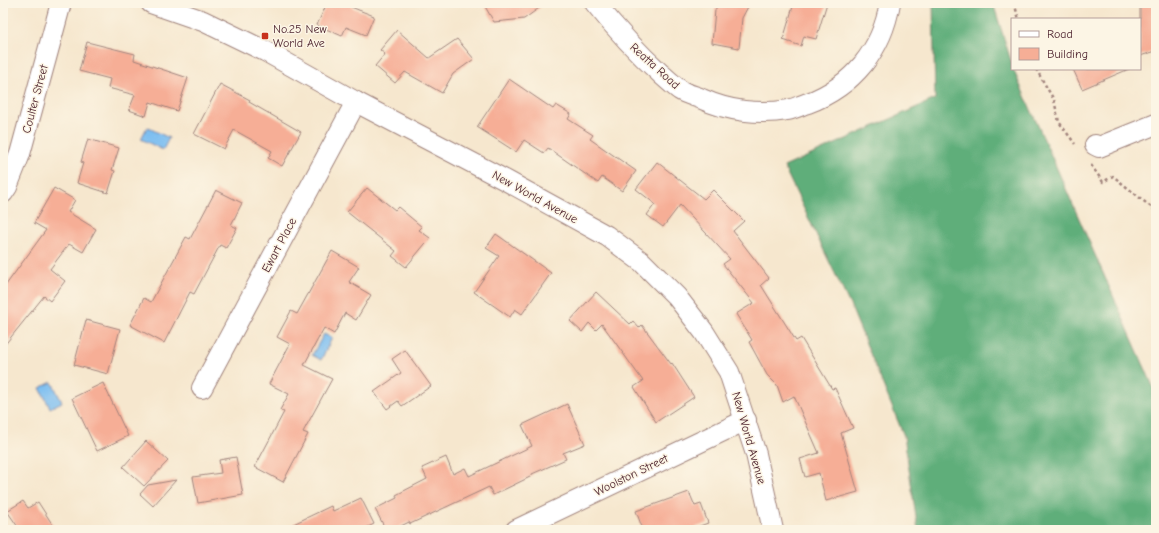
<svg xmlns="http://www.w3.org/2000/svg" width="1159" height="533" font-family="'Comic Neue',sans-serif">
	<style>
		.forest { fill: #5eae7a; stroke: #546652 }
		.water { fill: #7bbef1; stroke: #626e8e }
		.building { fill: #f6ae96 }
		.lines { fill: none; stroke-linecap: round; stroke-linejoin: round }
		.minor-casing { stroke: #a0837c; stroke-width: 22 }
		.path { stroke: #a0837c; stroke-width: 2.5; stroke-dasharray: 3 3; stroke-linecap: butt }
		.minor { stroke: #fff; stroke-width: 20 }
		.poi-dot { fill: #c8321e; stroke: #fcf5e5; stroke-width: 1.5 }
		.labels { text-anchor: middle; stroke-width: 3; stroke-linejoin: round; paint-order: stroke }
		.poi-label { font-size: 12px; fill: #4a1f2b; stroke: #fcf5e5; text-anchor: start }
		.street-label { font-size: 12px; fill: #4a1f2b; stroke: #fcf5e5 }
	</style>
	<rect width="100%" height="100%" fill="#fcf5e5"/>
	<filter id="ink" filterUnits="userSpaceOnUse"><feTurbulence type="fractalNoise" baseFrequency=".025" numOctaves="2"/><feDisplacementMap in="SourceGraphic" scale="8" xChannelSelector="R" yChannelSelector="G"/><feConvolveMatrix kernelMatrix="1 2 1 2 8 2 1 2 1" color-interpolation-filters="sRGB"/></filter>
	<filter id="wash" filterUnits="userSpaceOnUse"><feTurbulence type="fractalNoise" baseFrequency=".012" numOctaves="4" result="noise"/><feDisplacementMap in="SourceGraphic" scale="16" xChannelSelector="R" yChannelSelector="G"/><feGaussianBlur stdDeviation="0.9" result="paint"/><feColorMatrix in="noise" values="0 0 0 0 0 0 0 0 0 0 0 0 0 0 0 0 0 1.4 0 .05"/><feComposite in="paint" operator="in"/></filter>
	<g filter="url(#wash)">
		<rect width="100%" height="100%" fill="#f6e7ce"/>
		<path class="forest" d="M 933,3 L 993,3 L 1012,64 L 1012,69 L 1013,69 L 1156,393 L 1156,530 L 918,530 L 904,436 L 851,307 L 784,167 L 935,99 Z"/>
		<g class="water">
			<path d="M 147,127 L 169,138 L 163,150 L 141,139 Z"/>
			<path d="M 324,334 L 332,338 L 321,360 L 312,355 Z"/>
			<path d="M 52,382 L 62,402 L 50,408 L 40,388 Z"/>
		</g>
		<g id="blocks">
			<g class="building">
				<path d="M 327,3 L 353,3 L 351,7 L 374,16 L 366,35 L 346,27 L 342,36 L 317,25 Z"/>
				<path d="M 483,3 L 546,3 L 524,19 L 494,22 Z"/>
				<path d="M 719,3 L 750,3 L 742,18 L 739,48 L 712,43 L 715,10 Z"/>
				<path d="M 794,3 L 827,3 L 816,39 L 804,36 L 801,46 L 783,40 Z"/>
				<path d="M 1140,3 L 1156,3 L 1156,51 L 1140,56 Z"/>
				<path d="M 397,30 L 429,58 L 457,39 L 474,59 L 453,74 L 442,93 L 405,72 L 395,83 L 375,66 L 385,54 L 380,50 Z"/>
				<path d="M 87,42 L 135,54 L 134,60 L 188,78 L 177,111 L 150,102 L 146,116 L 129,110 L 135,95 L 108,88 L 110,79 L 79,71 Z"/>
				<path d="M 1073,69 L 1129,69 L 1082,89 Z"/>
				<path d="M 509,79 L 553,109 L 556,105 L 571,114 L 568,119 L 593,135 L 590,139 L 636,171 L 622,191 L 602,177 L 598,183 L 548,148 L 544,153 L 524,140 L 516,152 L 477,127 Z"/>
				<path d="M 220,84 L 250,100 L 249,102 L 301,132 L 282,166 L 268,158 L 272,151 L 234,130 L 224,149 L 194,134 Z"/>
				<path d="M 88,139 L 119,148 L 112,170 L 115,171 L 108,193 L 77,183 L 83,163 L 81,162 Z"/>
				<path d="M 657,162 L 704,199 L 713,190 L 744,221 L 733,231 L 769,278 L 761,285 L 796,341 L 801,338 L 832,389 L 835,388 L 853,428 L 841,433 L 858,492 L 826,501 L 819,473 L 805,477 L 800,459 L 819,453 L 794,396 L 783,402 L 777,385 L 767,375 L 749,342 L 752,340 L 736,314 L 754,303 L 723,264 L 730,259 L 680,205 L 663,227 L 647,215 L 655,204 L 636,189 Z"/>
				<path d="M 54,188 L 75,200 L 68,212 L 96,229 L 83,252 L 69,244 L 50,269 L 65,281 L 50,301 L 44,296 L 3,347 L 3,289 L 46,230 L 34,223 Z"/>
				<path d="M 367,188 L 395,210 L 398,207 L 422,227 L 419,230 L 430,238 L 406,267 L 392,256 L 396,251 L 347,212 Z"/>
				<path d="M 216,190 L 242,203 L 231,225 L 237,228 L 226,248 L 220,245 L 194,294 L 190,292 L 164,343 L 130,325 L 144,298 L 151,302 L 186,237 L 190,239 Z"/>
				<path d="M 496,234 L 551,273 L 522,314 L 515,309 L 510,317 L 474,292 L 499,256 L 486,248 Z"/>
				<path d="M 332,251 L 359,267 L 349,282 L 371,295 L 356,320 L 345,313 L 334,334 L 324,328 L 304,365 L 332,379 L 303,432 L 308,434 L 283,482 L 255,467 L 284,412 L 280,410 L 289,394 L 269,384 L 290,344 L 277,337 L 291,311 L 297,314 Z"/>
				<path d="M 596,292 L 630,324 L 633,321 L 639,328 L 642,325 L 671,364 L 672,363 L 694,397 L 656,422 L 634,387 L 643,381 L 602,324 L 596,330 L 589,323 L 582,332 L 570,321 Z"/>
				<path d="M 86,320 L 120,329 L 108,374 L 74,365 Z"/>
				<path d="M 405,350 L 431,386 L 402,406 L 398,401 L 387,409 L 374,392 L 401,373 L 392,359 Z"/>
				<path d="M 103,383 L 128,436 L 97,451 L 72,398 Z"/>
				<path d="M 567,404 L 585,444 L 563,453 L 566,459 L 532,474 L 532,476 L 493,495 L 489,487 L 410,524 L 409,522 L 393,530 L 386,530 L 375,509 L 397,498 L 396,495 L 427,479 L 422,468 L 446,457 L 453,474 L 465,468 L 469,476 L 532,446 L 522,425 Z"/>
				<path d="M 146,441 L 168,461 L 144,486 L 123,467 Z"/>
				<path d="M 236,457 L 243,495 L 198,503 L 193,477 L 221,473 L 219,460 Z"/>
				<path d="M 176,480 L 153,506 L 140,494 L 148,485 Z"/>
				<path d="M 689,492 L 695,506 L 701,504 L 708,523 L 689,530 L 643,530 L 636,511 Z"/>
				<path d="M 361,498 L 374,524 L 362,530 L 281,530 L 331,506 L 333,511 Z"/>
				<path d="M 23,501 L 28,508 L 38,502 L 56,530 L 20,530 L 7,511 Z"/>
			</g>
		</g>
	</g>
	<g filter="url(#ink)">
		<use href="#blocks" fill-opacity="0" stroke="#a0837c" stroke-width="1"/>
		<g class="lines">
			<defs>
				<g id="minor">
					<path d="M 151,3 L 203,21 L 265,51 L 356,102 L 507,181 L 607,236 L 642,262 L 677,297 L 704,332 L 729,372 L 756,454 L 773,530"/>
					<path d="M 595,3 C 615,28 637,52 661,74 C 667,79 673,85 680,90 C 686,94 695,96 702,99 C 728,111 759,115 788,110 C 794,109 801,105 808,103 C 853,86 882,50 890,3"/>
					<path d="M 1095,145 L 1099,147 L 1156,124"/>
					<path d="M 3,193 L 7,187 L 20,154 L 61,3"/>
					<path d="M 202,388 L 356,102"/>
					<path d="M 516,530 L 746,420"/>
				</g>
			</defs>
			<use href="#minor" class="minor-casing"/>
			<g class="path">
				<path d="M 1014,3 L 1019,19"/>
				<path d="M 1036,69 L 1054,100 L 1059,122 L 1075,144"/>
				<path d="M 1091,165 L 1103,182 L 1113,176 L 1156,211"/>
			</g>
			<use href="#minor" class="minor"/>
		</g>
	</g>
	<rect class="poi-dot" x="261" y="32" width="8" height="8" rx="2"/>
	<g class="labels">
		<g class="poi-label">
			<text x="273" y="33">No.25 New<tspan x="273" dy="14">World Ave</tspan></text>
		</g>
		<g class="street-label">
			<text transform="translate(655 66) rotate(42)" y="4">Reatta Road</text>
			<text transform="translate(35 99) rotate(-75)" y="4">Coulter Street</text>
			<text transform="translate(535 197) rotate(29)" y="4">New World Avenue</text>
			<text transform="translate(279 245) rotate(-62)" y="4">Ewart Place</text>
			<text transform="translate(749 438) rotate(74)" y="4">New World Avenue</text>
			<text transform="translate(631 475) rotate(-26)" y="4">Woolston Street</text>
		</g>
	</g>
	<rect width="1159" height="533" fill="none" stroke="#fcf5e5" stroke-width="16"/>
	<rect x="1011" y="18" width="130" height="52" fill="#fcf5e5" stroke="#b59f9b"/>
	<rect x="1019" y="31" width="20" height="6" fill="#ffffff" stroke="#b59f9b"/>
	<text x="1047" y="38" font-size="12" fill="#4a1f2b">Road</text>
	<rect x="1019" y="48" width="20" height="12" fill="#f6ae96" stroke="#b59f9b"/>
	<text x="1047" y="58" font-size="12" fill="#4a1f2b">Building</text>
</svg>
